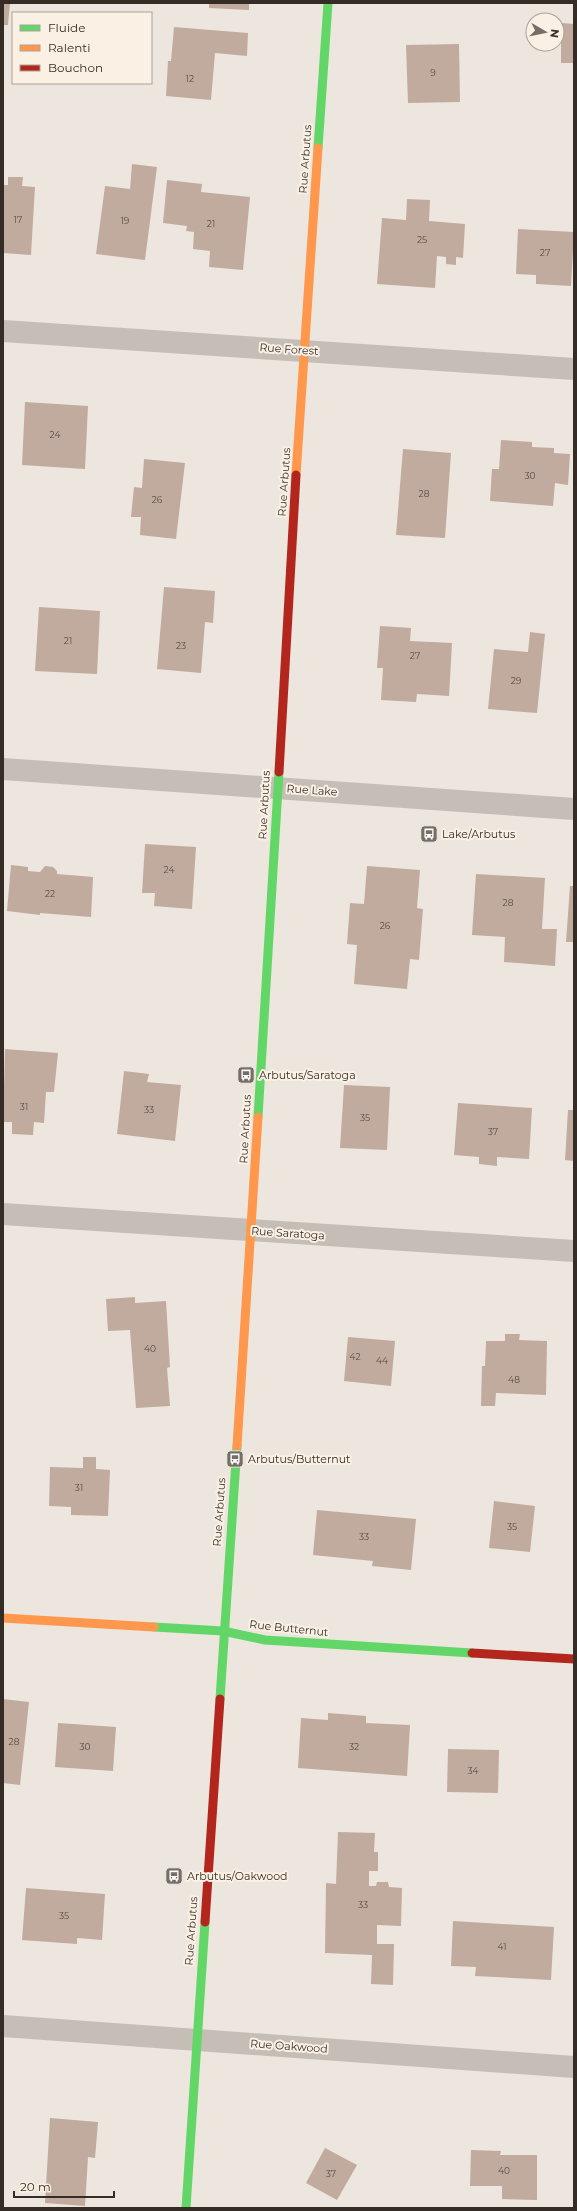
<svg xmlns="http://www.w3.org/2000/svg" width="577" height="2211" font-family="Montserrat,sans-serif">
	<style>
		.building { fill: #c1ab9e }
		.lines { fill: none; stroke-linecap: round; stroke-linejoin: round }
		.street { stroke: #c5beb7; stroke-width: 22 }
		.fast { stroke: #63d668; stroke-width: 9 }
		.slow { stroke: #ff974d; stroke-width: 9 }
		.jam { stroke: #b3261e; stroke-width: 9 }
		.labels { text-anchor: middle; stroke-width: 4; stroke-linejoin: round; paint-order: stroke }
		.number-label { font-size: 9px; fill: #584c44 }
		.street-label { font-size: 11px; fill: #352c26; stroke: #faf1e4 }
		.poi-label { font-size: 11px; fill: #352c26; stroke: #faf1e4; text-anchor: start }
	</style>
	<rect width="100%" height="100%" fill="#ece6de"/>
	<g class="building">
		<path d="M 3,3 L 10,3 L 8,25 L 3,25 Z"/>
		<path d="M 209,3 L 249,3 L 249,10 L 209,8 Z"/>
		<path d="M 562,23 L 574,24 L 574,63 L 561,63 L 561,41 L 557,41 L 557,28 L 562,28 Z"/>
		<path d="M 174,27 L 248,33 L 247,56 L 215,53 L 211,100 L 166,96 L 168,61 L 171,61 Z"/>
		<path d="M 459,44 L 460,102 L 408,103 L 406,45 Z"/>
		<path d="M 132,164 L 157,167 L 145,260 L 96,254 L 105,186 L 130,189 Z"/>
		<path d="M 8,177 L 23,177 L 22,186 L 35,187 L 31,255 L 3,253 L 3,185 L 8,185 Z"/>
		<path d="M 167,180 L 202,184 L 201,192 L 250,197 L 243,270 L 209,267 L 210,251 L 193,249 L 194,232 L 186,231 L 187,226 L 163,223 Z"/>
		<path d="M 407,199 L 430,200 L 429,221 L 465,224 L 463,258 L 456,257 L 456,265 L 446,264 L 446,257 L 437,256 L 435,288 L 377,284 L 382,218 L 406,220 Z"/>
		<path d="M 518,229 L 574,232 L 571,286 L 536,284 L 536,275 L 516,274 Z"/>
		<path d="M 25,402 L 88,406 L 85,469 L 22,465 Z"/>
		<path d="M 501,440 L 532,442 L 532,447 L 554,448 L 554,453 L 570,454 L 568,485 L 555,483 L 553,506 L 490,501 L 492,469 L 499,469 Z"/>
		<path d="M 403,449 L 451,453 L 445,538 L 396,535 Z"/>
		<path d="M 144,459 L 185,463 L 176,539 L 140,535 L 141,517 L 131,517 L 134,487 L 142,488 Z"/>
		<path d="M 164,587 L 215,591 L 213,623 L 205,622 L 201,673 L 157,669 Z"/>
		<path d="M 39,607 L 100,611 L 97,674 L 35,671 Z"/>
		<path d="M 380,626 L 411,628 L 410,641 L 452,643 L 449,696 L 417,694 L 416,702 L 381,700 L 383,668 L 377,668 Z"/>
		<path d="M 530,632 L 545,634 L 537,713 L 488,709 L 494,649 L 528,652 Z"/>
		<path d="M 145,844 L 196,847 L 192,909 L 154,906 L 155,893 L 142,893 Z"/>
		<path d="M 11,865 L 28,867 L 28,871 L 40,872 L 45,866 L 53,867 L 57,871 L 57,874 L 93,877 L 91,917 L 40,913 L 40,915 L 7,911 Z"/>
		<path d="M 367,866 L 420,870 L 417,908 L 423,909 L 419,960 L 410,959 L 407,989 L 354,984 L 357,945 L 347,944 L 350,903 L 364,904 Z"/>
		<path d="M 476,874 L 545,878 L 542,929 L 557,929 L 555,966 L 504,962 L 505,937 L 472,935 Z"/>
		<path d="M 570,886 L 574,886 L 574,942 L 566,942 Z"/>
		<path d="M 5,1049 L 58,1053 L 54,1092 L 46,1092 L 44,1123 L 34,1122 L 33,1135 L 12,1134 L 12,1122 L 3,1122 Z"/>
		<path d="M 124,1071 L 149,1074 L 147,1082 L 181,1085 L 175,1141 L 117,1134 Z"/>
		<path d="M 344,1085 L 390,1087 L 387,1150 L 340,1148 Z"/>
		<path d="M 458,1103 L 532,1108 L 529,1159 L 497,1157 L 497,1166 L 479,1164 L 479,1157 L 454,1155 Z"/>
		<path d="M 568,1110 L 574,1110 L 574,1161 L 565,1160 Z"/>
		<path d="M 135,1297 L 135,1303 L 166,1301 L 170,1367 L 167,1368 L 170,1406 L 136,1408 L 130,1330 L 108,1331 L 106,1299 Z"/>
		<path d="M 505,1334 L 520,1334 L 519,1340 L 547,1341 L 546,1395 L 496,1393 L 495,1406 L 481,1406 L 482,1366 L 485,1366 L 486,1341 L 505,1341 Z"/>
		<path d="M 348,1337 L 395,1341 L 391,1386 L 344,1381 Z"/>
		<path d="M 83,1457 L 96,1457 L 96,1469 L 110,1470 L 108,1516 L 71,1515 L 71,1507 L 49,1506 L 50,1467 L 83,1468 Z"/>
		<path d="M 494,1501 L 535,1506 L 530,1552 L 489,1548 Z"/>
		<path d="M 317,1510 L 416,1519 L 411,1570 L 372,1566 L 373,1561 L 313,1555 Z"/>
		<path d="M 3,1699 L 29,1702 L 20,1785 L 3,1783 Z"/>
		<path d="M 328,1713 L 366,1716 L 366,1723 L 410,1725 L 407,1776 L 298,1768 L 301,1718 L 328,1720 Z"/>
		<path d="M 58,1723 L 116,1727 L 113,1771 L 55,1767 Z"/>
		<path d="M 448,1749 L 499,1750 L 498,1793 L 447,1792 Z"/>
		<path d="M 338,1832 L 375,1833 L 374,1852 L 378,1852 L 378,1871 L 369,1871 L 369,1886 L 376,1886 L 377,1882 L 388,1882 L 389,1887 L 402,1888 L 401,1926 L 377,1925 L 377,1944 L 394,1944 L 393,1985 L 371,1984 L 372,1955 L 325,1953 L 326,1883 L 336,1884 Z"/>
		<path d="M 26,1888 L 105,1894 L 102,1940 L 77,1938 L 77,1944 L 22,1940 Z"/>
		<path d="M 453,1921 L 554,1927 L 551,1980 L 475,1976 L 476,1967 L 451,1966 Z"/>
		<path d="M 50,2118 L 98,2122 L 95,2158 L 88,2157 L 85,2206 L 45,2203 Z"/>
		<path d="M 325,2148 L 357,2165 L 337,2200 L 306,2183 Z"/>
		<path d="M 471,2150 L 501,2151 L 500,2155 L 537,2155 L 537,2200 L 502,2199 L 502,2186 L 470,2186 Z"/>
	</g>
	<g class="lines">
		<g class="street">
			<path d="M 3,331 L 574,369"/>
			<path d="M 3,769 L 574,809"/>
			<path d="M 3,1214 L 574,1251"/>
			<path d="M 3,2026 L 574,2067"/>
		</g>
		<g class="fast">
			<path d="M 318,148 L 328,3"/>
			<path d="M 258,1117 L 279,772"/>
			<path d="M 154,1627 L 223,1631 L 265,1640 L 472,1653"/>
			<path d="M 220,1699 L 237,1446"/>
			<path d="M 186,2208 L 205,1922"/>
		</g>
		<g class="slow">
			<path d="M 296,475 L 318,148"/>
			<path d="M 237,1446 L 258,1117"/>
			<path d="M 3,1618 L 154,1627"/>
		</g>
		<g class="jam">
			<path d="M 279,772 L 296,475"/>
			<path d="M 472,1653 L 574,1659"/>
			<path d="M 205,1922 L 220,1699"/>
		</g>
	</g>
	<defs>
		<symbol id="bus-square" viewBox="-11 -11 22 22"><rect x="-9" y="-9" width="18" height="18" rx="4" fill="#756d66" stroke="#faf1e4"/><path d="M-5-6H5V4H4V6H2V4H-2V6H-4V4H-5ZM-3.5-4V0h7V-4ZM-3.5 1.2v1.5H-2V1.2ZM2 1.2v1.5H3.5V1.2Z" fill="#fff"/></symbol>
	</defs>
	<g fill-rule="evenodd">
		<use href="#bus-square" x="419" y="824" width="20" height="20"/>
		<use href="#bus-square" x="236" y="1065" width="20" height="20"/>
		<use href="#bus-square" x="225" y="1449" width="20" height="20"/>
		<use href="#bus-square" x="164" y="1866" width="20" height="20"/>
	</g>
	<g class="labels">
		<g class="number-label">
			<text x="433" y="76">9</text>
			<text x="190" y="82">12</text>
			<text x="18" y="223">17</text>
			<text x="125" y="224">19</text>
			<text x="211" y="227">21</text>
			<text x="422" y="243">25</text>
			<text x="545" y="256">27</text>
			<text x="55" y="438">24</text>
			<text x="530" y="479">30</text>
			<text x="424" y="497">28</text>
			<text x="157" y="503">26</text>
			<text x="68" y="644">21</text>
			<text x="181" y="649">23</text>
			<text x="415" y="659">27</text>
			<text x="516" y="684">29</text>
			<text x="169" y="873">24</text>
			<text x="50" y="897">22</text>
			<text x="508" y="906">28</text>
			<text x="385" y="929">26</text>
			<text x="24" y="1110">31</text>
			<text x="149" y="1113">33</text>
			<text x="365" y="1121">35</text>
			<text x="493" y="1135">37</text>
			<text x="150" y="1352">40</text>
			<text x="355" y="1360">42</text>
			<text x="382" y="1364">44</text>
			<text x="514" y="1383">48</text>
			<text x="79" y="1491">31</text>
			<text x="512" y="1530">35</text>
			<text x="364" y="1540">33</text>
			<text x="14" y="1745">28</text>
			<text x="85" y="1750">30</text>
			<text x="354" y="1750">32</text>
			<text x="473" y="1774">34</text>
			<text x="363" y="1908">33</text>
			<text x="64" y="1919">35</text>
			<text x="502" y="1950">41</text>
			<text x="504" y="2174">40</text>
			<text x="331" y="2177">37</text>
		</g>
		<g class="street-label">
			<text transform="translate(305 159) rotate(-86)" y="4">Rue Arbutus</text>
			<text transform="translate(289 349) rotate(4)" y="4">Rue Forest</text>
			<text transform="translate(284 482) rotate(-86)" y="4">Rue Arbutus</text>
			<text transform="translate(312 790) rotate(4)" y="4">Rue Lake</text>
			<text transform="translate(264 805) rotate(-87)" y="4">Rue Arbutus</text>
			<text transform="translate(245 1129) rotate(-87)" y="4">Rue Arbutus</text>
			<text transform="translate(288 1233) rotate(4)" y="4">Rue Saratoga</text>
			<text transform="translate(219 1512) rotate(-86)" y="4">Rue Arbutus</text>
			<text transform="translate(289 1628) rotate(6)" y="4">Rue Butternut</text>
			<text transform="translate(191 1931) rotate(-86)" y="4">Rue Arbutus</text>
			<text transform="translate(289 2046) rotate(4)" y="4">Rue Oakwood</text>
		</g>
		<g class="poi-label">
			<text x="442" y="838">Lake/Arbutus</text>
			<text x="259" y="1079">Arbutus/Saratoga</text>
			<text x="248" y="1463">Arbutus/Butternut</text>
			<text x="187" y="1880">Arbutus/Oakwood</text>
		</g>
	</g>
	<rect width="577" height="2211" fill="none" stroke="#352c26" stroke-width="8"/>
	<rect x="12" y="12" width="140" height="72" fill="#faf1e4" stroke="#aba298"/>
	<rect x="20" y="25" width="20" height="6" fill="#63d668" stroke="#aba298"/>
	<text x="48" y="32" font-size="12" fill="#352c26">Fluide</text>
	<rect x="20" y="45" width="20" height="6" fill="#ff974d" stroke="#aba298"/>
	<text x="48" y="52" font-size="12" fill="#352c26">Ralenti</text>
	<rect x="20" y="65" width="20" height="6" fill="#b3261e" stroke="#aba298"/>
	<text x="48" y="72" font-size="12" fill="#352c26">Bouchon</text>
	<g transform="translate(545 32) rotate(99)"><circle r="19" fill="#faf1e4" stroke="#aba298"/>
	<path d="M0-3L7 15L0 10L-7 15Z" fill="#756d66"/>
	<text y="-6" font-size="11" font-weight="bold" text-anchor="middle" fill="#352c26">N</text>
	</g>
	<path d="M14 2191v6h100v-6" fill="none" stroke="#352c26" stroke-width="2"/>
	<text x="20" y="2191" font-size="12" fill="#352c26" stroke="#faf1e4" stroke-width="3" paint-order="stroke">20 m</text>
</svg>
